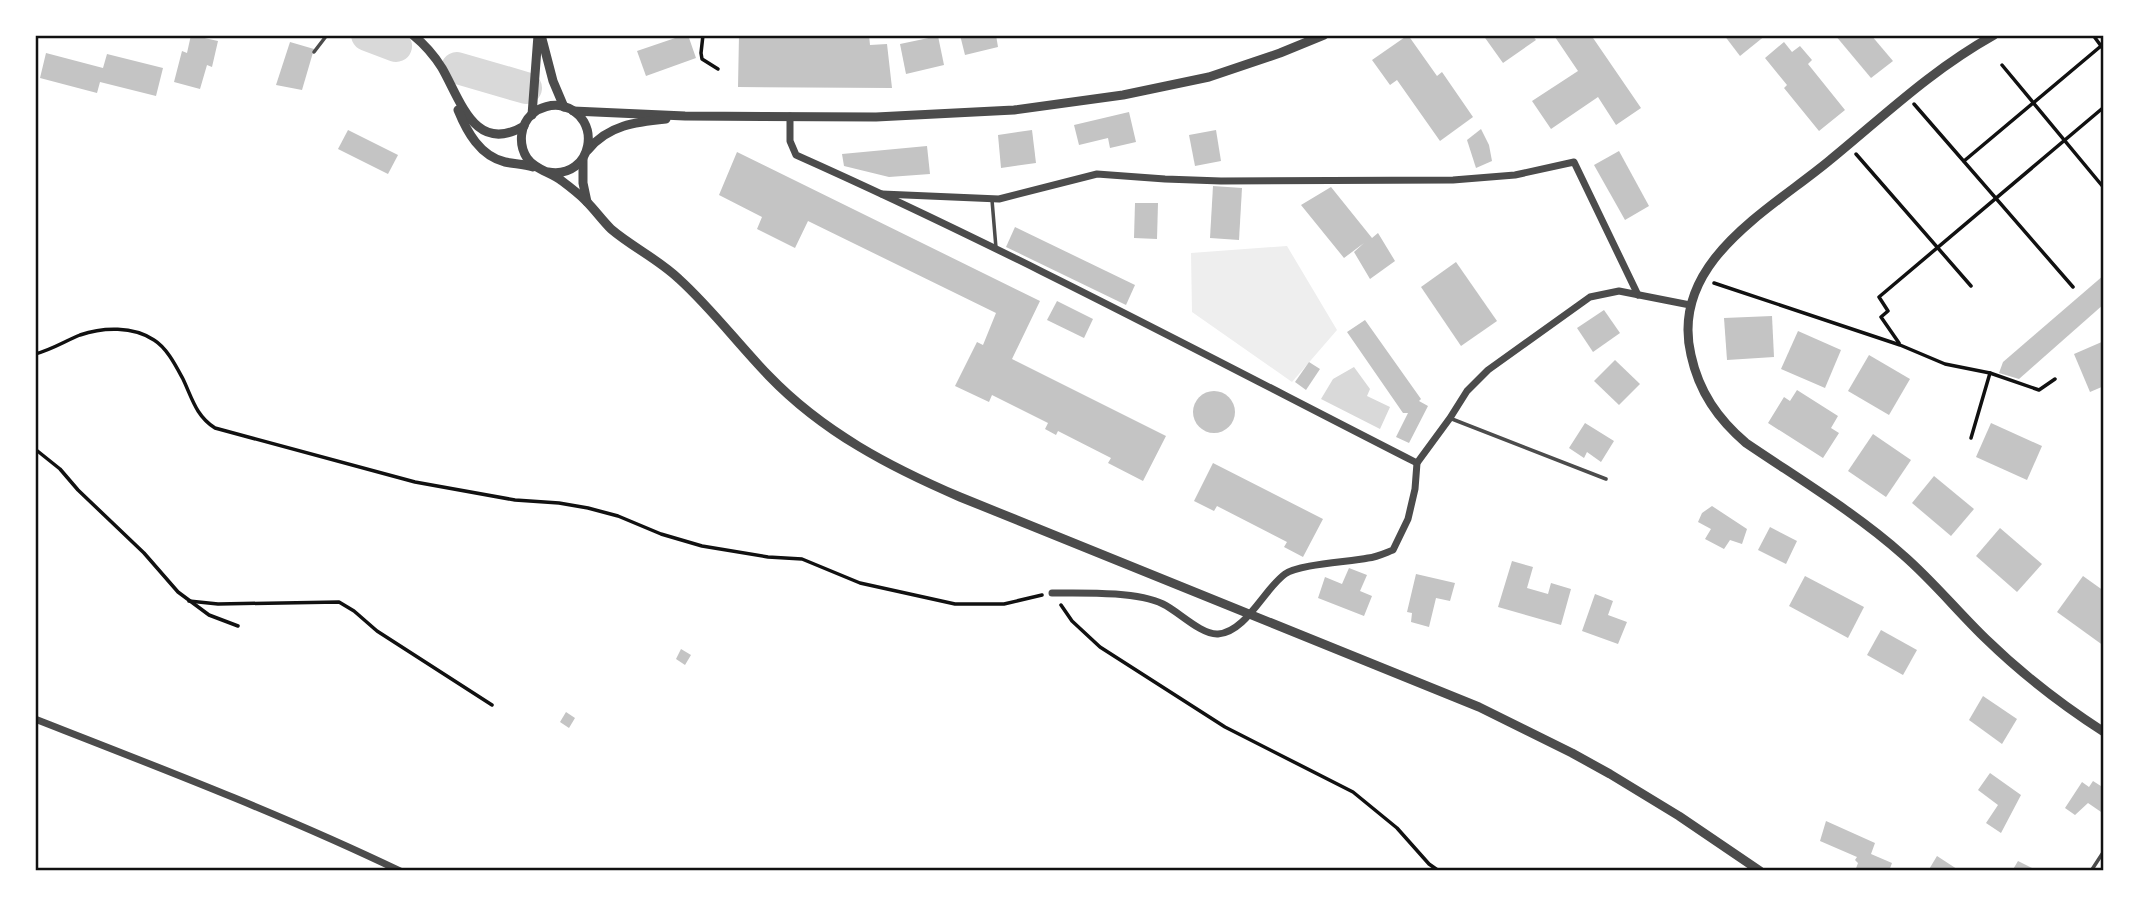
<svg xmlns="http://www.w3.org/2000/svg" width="2139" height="906" font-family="Poppins,sans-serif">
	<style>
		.green { fill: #eee }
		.water { fill: #d9d9d9 }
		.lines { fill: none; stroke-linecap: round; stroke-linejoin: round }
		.river { stroke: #d9d9d9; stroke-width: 32 }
		.building { fill: #c4c4c4 }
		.path { stroke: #111; stroke-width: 3.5 }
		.service { stroke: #4c4c4c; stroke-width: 3.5 }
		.minor { stroke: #4c4c4c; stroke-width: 7 }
		.tertiary { stroke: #4c4c4c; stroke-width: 9 }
		.neatline { fill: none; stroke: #111; stroke-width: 2.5 }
	</style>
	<rect width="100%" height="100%" fill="#fff"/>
	<path class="green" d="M 1287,246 L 1337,330 L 1292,382 L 1192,312 L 1191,253 Z"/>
	<path class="water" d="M 1354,367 L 1370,389 L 1367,396 L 1390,407 L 1380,429 L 1321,399 L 1333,379 Z"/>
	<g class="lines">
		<g class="river">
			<path d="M 367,35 L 396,46"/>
			<path d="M 457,68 L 526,88"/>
		</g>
	</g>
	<g class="building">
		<path d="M 191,35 L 218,41 L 212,67 L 207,65 L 200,89 L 174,82 L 182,51 L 187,53 Z"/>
		<path d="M 684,35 L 688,35 L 696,58 L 646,76 L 637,51 Z"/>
		<path d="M 739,35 L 869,35 L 870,45 L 887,44 L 892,88 L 738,87 Z"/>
		<path d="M 960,35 L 996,35 L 998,47 L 965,55 Z"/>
		<path d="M 1408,35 L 1437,76 L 1442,72 L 1473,117 L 1440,141 L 1397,80 L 1390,85 L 1372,60 Z"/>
		<path d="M 1483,35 L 1532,35 L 1536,40 L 1503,63 Z"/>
		<path d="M 1558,35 L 1591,35 L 1641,108 L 1616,125 L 1598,97 L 1551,129 L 1532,101 L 1578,71 L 1555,37 Z"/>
		<path d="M 1724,35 L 1766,35 L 1740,56 Z"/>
		<path d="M 1835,35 L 1871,35 L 1893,61 L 1871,78 Z"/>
		<path d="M 938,36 L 944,65 L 906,74 L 900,44 Z"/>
		<path d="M 290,42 L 314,49 L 302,90 L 276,85 Z"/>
		<path d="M 1784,42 L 1792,52 L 1800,46 L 1812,60 L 1808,64 L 1845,110 L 1819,131 L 1784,88 L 1787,85 L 1765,58 Z"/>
		<path d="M 46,53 L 103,68 L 107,54 L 163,68 L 156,96 L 100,82 L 97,93 L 40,78 Z"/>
		<path d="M 1129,112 L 1136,142 L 1110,148 L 1108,138 L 1079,145 L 1074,125 Z"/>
		<path d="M 1481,129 L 1489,145 L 1492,161 L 1476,168 L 1467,140 Z"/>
		<path d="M 348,130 L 398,155 L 388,174 L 338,149 Z"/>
		<path d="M 1032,130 L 1036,163 L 1001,168 L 998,135 Z"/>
		<path d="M 1216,130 L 1221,161 L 1195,166 L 1189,135 Z"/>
		<path d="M 927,146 L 930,174 L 889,177 L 844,166 L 842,154 Z"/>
		<path d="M 1619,151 L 1649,206 L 1625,220 L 1594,165 Z"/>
		<path d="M 737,152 L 1040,301 L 1012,359 L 1166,436 L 1143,481 L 1108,463 L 1111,458 L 1058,431 L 1056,435 L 1045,429 L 1048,423 L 992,395 L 989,402 L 955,386 L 977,342 L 983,345 L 996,313 L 808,221 L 795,248 L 757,229 L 762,217 L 719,195 Z"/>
		<path d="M 1213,186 L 1242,188 L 1239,240 L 1210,238 Z"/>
		<path d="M 1331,187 L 1372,238 L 1378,233 L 1395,261 L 1370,279 L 1354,252 L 1364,243 L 1344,258 L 1301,205 Z"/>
		<path d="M 1135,203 L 1158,203 L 1157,239 L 1134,238 Z"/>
		<path d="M 1015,227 L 1135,285 L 1126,305 L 1006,247 Z"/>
		<path d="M 1456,262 L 1497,321 L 1461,346 L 1421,287 Z"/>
		<path d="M 2104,275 L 2104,304 L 2019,379 L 1999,373 L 2003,362 Z"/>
		<path d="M 1057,301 L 1093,319 L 1084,338 L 1047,320 Z"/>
		<path d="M 1604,310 L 1620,333 L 1593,352 L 1577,328 Z"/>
		<path d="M 1772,316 L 1774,357 L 1727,360 L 1724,318 Z"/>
		<path d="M 1365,320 L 1421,399 L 1419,401 L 1428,406 L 1409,443 L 1396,437 L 1408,413 L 1403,413 L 1347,332 Z"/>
		<path d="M 1798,331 L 1841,350 L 1825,388 L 1781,369 Z"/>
		<path d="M 2104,341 L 2104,386 L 2090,392 L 2074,354 Z"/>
		<path d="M 1869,355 L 1910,379 L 1889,415 L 1848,391 Z"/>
		<path d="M 1615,360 L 1640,384 L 1619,405 L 1594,381 Z"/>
		<path d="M 1309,362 L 1320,369 L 1306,390 L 1295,382 Z"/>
		<path d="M 1797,390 L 1838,416 L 1831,428 L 1839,433 L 1823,458 L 1768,423 L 1784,397 L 1790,401 Z"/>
		<circle cx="1214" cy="412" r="21"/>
		<path d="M 1585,423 L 1614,441 L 1601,462 L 1587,452 L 1584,458 L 1569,448 Z"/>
		<path d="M 1991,423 L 2042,446 L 2027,480 L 1976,457 Z"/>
		<path d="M 1873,434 L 1911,460 L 1886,497 L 1848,471 Z"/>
		<path d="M 1213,463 L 1323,519 L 1303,557 L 1284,547 L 1287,542 L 1217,506 L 1214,511 L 1194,501 Z"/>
		<path d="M 1934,476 L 1974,509 L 1951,536 L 1912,503 Z"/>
		<path d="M 1712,506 L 1747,529 L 1742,544 L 1730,540 L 1724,549 L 1705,539 L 1711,529 L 1698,522 L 1702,513 Z"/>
		<path d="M 1770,527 L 1797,541 L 1786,564 L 1758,550 Z"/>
		<path d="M 2000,528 L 2042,564 L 2017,592 L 1976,556 Z"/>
		<path d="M 1512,561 L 1533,567 L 1527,588 L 1548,594 L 1551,583 L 1571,589 L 1561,625 L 1498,607 Z"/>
		<path d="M 1349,568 L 1367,575 L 1360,591 L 1372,596 L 1364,616 L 1318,598 L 1325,577 L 1342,584 Z"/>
		<path d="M 1416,574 L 1455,583 L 1450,601 L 1436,598 L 1429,627 L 1411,622 L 1412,613 L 1407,612 Z"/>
		<path d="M 1805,576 L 1864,607 L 1848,638 L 1789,606 Z"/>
		<path d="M 2083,576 L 2104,591 L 2104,646 L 2057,612 Z"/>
		<path d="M 1595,594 L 1613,601 L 1608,615 L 1627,622 L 1618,644 L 1582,631 Z"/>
		<path d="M 1881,630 L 1917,650 L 1903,675 L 1867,655 Z"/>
		<path d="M 681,649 L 691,655 L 685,665 L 676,659 Z"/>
		<path d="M 1983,696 L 2017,719 L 2002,744 L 1969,720 Z"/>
		<path d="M 566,712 L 575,718 L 569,728 L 560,722 Z"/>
		<path d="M 1990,773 L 2021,795 L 2001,833 L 1986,823 L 1998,805 L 1978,790 Z"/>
		<path d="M 2093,781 L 2104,788 L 2104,814 L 2088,803 L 2075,815 L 2065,808 L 2082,782 L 2089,787 Z"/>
		<path d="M 1826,821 L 1875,843 L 1871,854 L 1892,863 L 1889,871 L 1855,871 L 1858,863 L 1855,860 L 1857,857 L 1820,841 Z"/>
		<path d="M 1937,856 L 1960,871 L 1928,871 Z"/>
		<path d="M 2018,861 L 2038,871 L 2012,871 Z"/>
	</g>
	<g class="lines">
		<g class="path">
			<path d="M 703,35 L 701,53 L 702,59 L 718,69"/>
			<path d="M 2093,35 L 2104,50"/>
			<path d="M 2002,65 L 2104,188"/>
			<path d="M 1914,104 L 2073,287"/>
			<path d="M 1856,154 L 1971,286"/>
			<path d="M 1964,161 L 2101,46"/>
			<path d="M 1714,283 L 1900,345 L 1945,364 L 1990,373 L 2039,390 L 2055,379"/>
			<path d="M 1899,343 L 1881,317 L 1888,311 L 1879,297 L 2104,107"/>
			<path d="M 35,354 C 51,350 65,341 80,335 C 103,327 133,326 154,340 C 167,348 176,366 183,379 C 192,398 196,416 215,428 L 415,482 L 515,500 L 559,503 L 588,508 L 618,516 L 661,534 L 702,546 L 768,557 L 802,559 L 860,583 L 955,604 L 1004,604 L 1042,595"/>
			<path d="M 1971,438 L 1990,373"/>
			<path d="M 35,449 L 60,469 L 78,490 L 144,553 L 178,592 L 209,615 L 238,626"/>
			<path d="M 189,601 L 218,604 L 339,602 L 354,611 L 377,631 L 492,705"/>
			<path d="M 1061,605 L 1072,621 L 1100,647 L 1225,727 L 1353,792 L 1397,828 L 1429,864 L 1439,871"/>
		</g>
		<g class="service">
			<path d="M 314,52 L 327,35"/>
			<path d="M 992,200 L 996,248"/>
			<path d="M 1452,419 L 1606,479"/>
			<path d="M 2091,871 L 2104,851"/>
		</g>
		<g class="minor">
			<path d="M 790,116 L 790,141 L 796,155 C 1007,249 1211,358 1417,463"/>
			<path d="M 882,194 L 999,199 L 1097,174 L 1165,179 L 1221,181 L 1453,180 L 1515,175 L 1574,162 L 1638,295"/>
			<path d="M 1052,593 C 1082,593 1136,591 1163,604 C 1178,611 1201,635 1218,634 C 1246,632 1264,589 1285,574 C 1299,564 1349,562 1368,558 C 1377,557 1385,553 1393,550 L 1408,519 L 1415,489 L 1417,463 L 1450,418 L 1467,391 L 1488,370 L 1590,297 L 1619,291 L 1690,305"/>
			<path d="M 35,719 C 158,767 281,814 400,871"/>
		</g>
		<g class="tertiary">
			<path d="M 413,35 C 424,44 434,55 442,68 C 461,101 475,155 524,126"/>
			<path d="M 541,35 L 553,81 L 564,107"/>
			<path d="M 1994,35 C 1930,71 1885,115 1830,160 C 1770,210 1669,262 1691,355 C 1699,392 1718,419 1746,443 C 1799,479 1856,513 1903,555 C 1933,581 1958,612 1986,639 C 2022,674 2062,705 2104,732"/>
			<path d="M 458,110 C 467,132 480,156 505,162 C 514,164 524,164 533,167"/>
			<path d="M 573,111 L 685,116 L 876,117 L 1014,110 L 1123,95 L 1209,77 L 1280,53 L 1324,35"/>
			<path d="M 532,115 L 538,35"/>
			<path d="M 588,150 C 608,125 636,122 666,119"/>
			<path d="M 583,159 L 583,183 L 587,202"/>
			<path d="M 548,172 C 593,180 604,116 562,106 C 552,104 540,107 532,114 C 520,125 518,144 527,158 C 535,170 551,172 562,181 C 570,187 579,194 586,201 C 595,210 602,220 611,229 C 632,247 658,259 679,279 C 712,309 738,344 769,376 C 823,432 890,467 960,497 L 1479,707 L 1572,753 L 1610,774 L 1679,816 L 1760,871"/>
		</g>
	</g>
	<rect width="2139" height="906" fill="none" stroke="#ffffff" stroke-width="74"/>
	<rect x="37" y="37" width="2065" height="832" class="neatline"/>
</svg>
